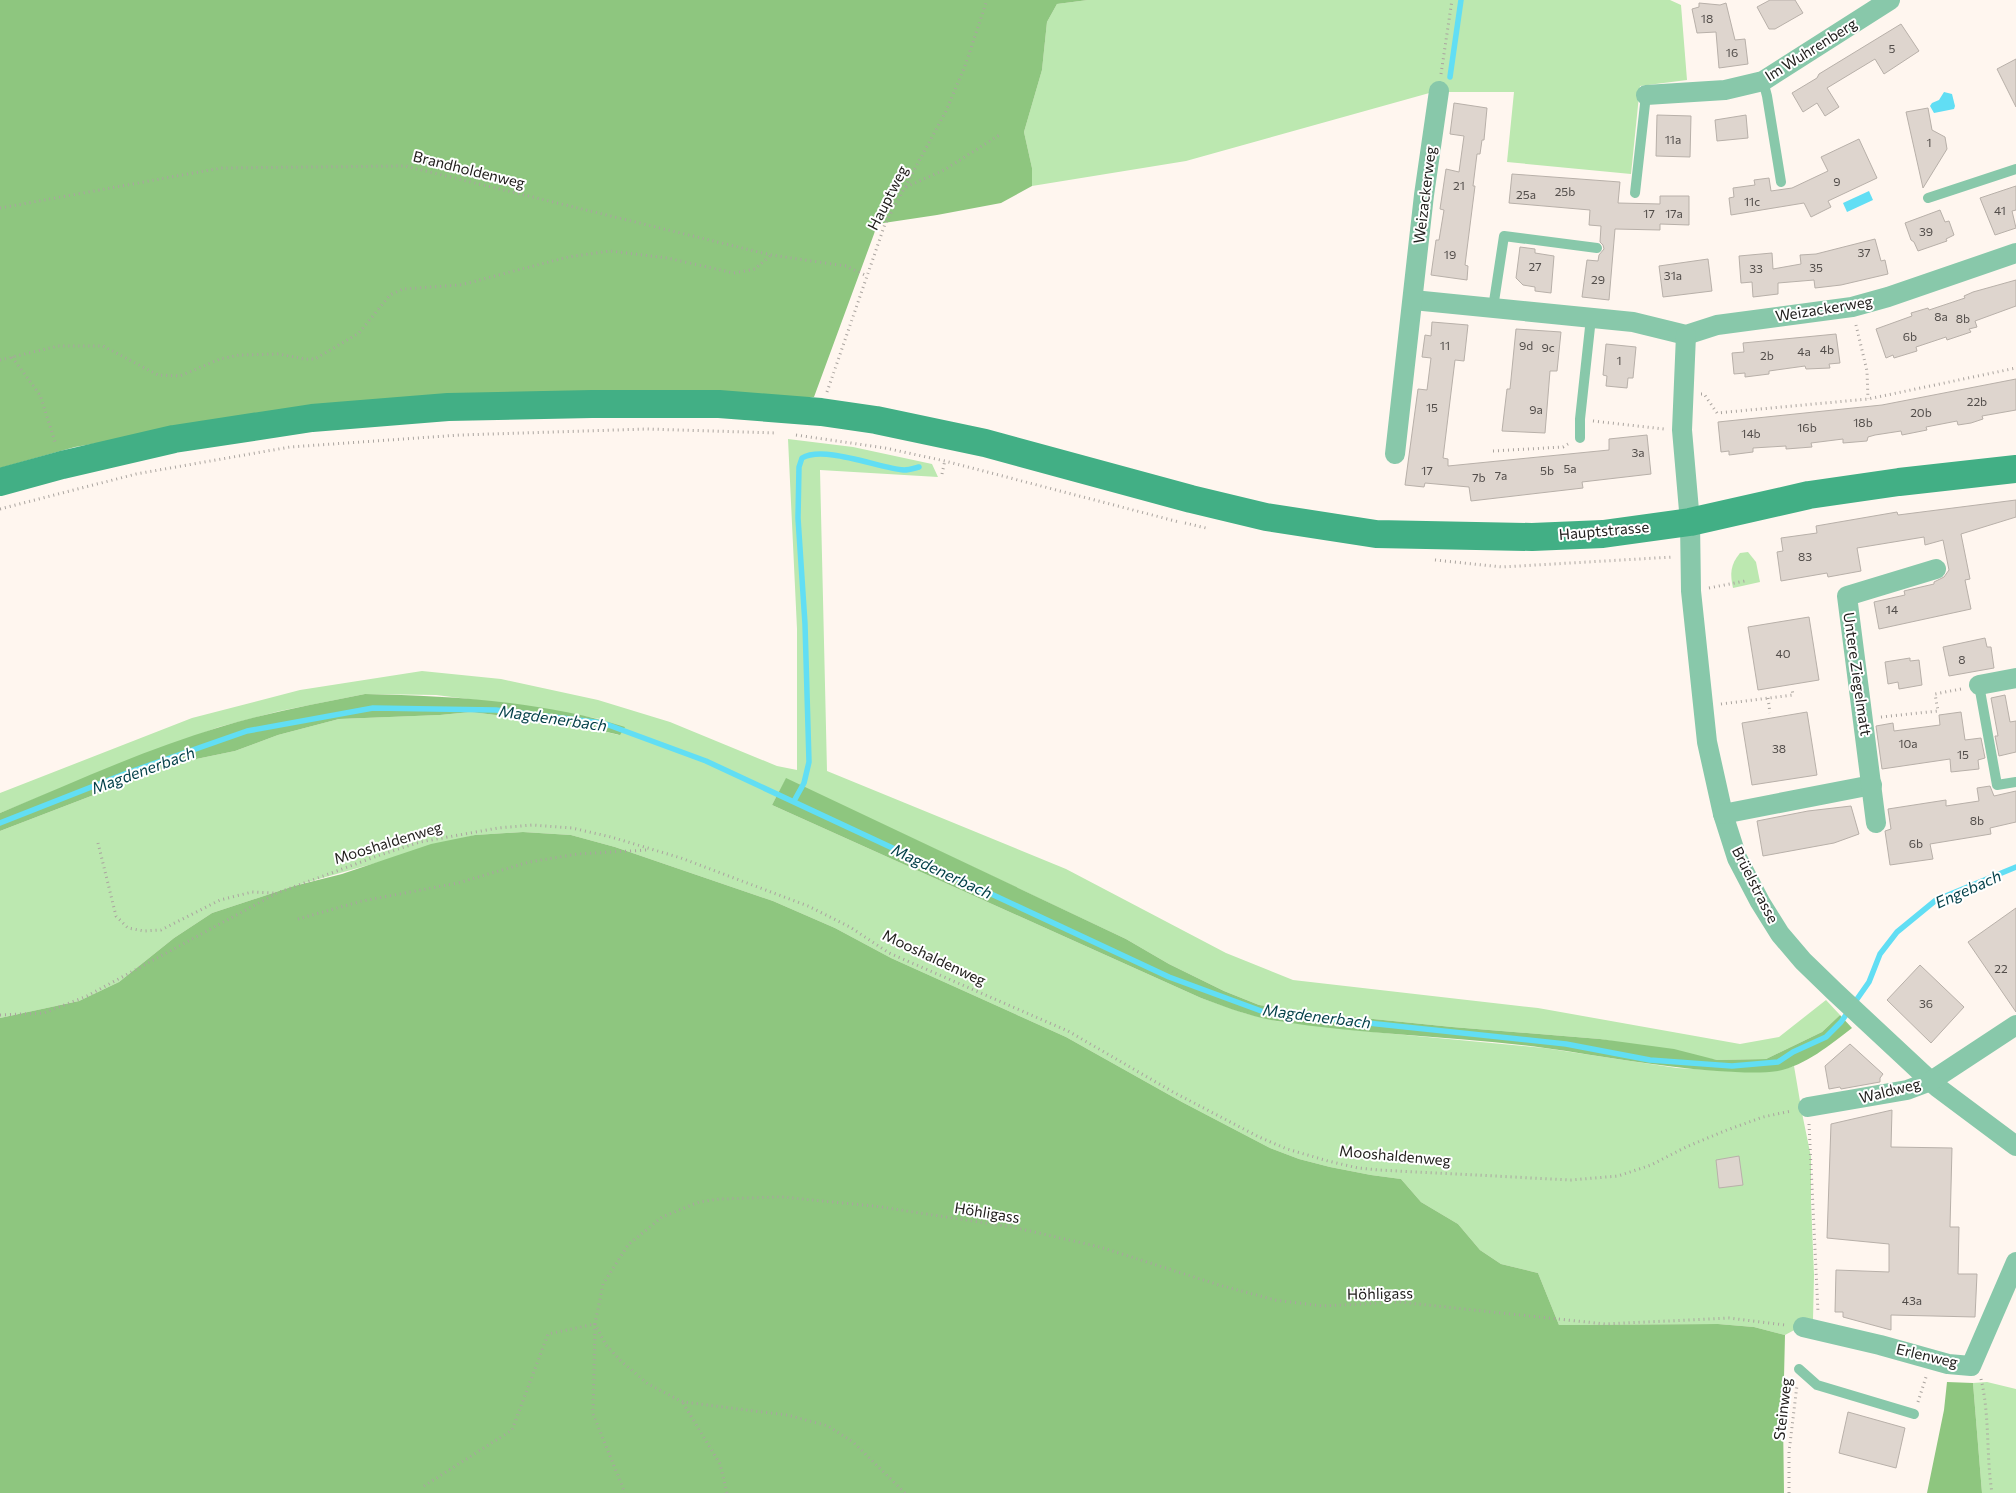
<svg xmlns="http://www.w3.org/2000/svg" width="2016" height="1493" font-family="Commissioner,sans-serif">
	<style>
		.green { fill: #bce8b0 }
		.forest { fill: #8ec67f }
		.water { fill: #61def4 }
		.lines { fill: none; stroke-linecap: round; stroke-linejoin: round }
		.stream { stroke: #61def4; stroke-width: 5.5 }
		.building { fill: #ded5ce; stroke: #b8b0a9 }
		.path { stroke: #aaa49f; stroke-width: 3; stroke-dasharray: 1 4; stroke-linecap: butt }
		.lane { stroke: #88c8aa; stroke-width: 10 }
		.street { stroke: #88c8aa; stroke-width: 20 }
		.secondary { stroke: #42af85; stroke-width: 28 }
		.labels { text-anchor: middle; stroke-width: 4; stroke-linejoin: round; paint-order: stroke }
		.number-label { font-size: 12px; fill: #524d4a }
		.street-label { font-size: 15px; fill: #23201e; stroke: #fff }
		.water-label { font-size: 16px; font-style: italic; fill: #023f48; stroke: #fff }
	</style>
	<rect width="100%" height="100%" fill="#fff6ef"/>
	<g class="green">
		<path d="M 1088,0 L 1670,0 L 1681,5 L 1687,80 L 1640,86 L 1631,174 L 1507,162 L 1514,92 L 1433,92 L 1186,161 L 1032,186 L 1032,168 L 1024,132 L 1042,70 L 1047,22 L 1057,4 Z"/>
		<path d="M 788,439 L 853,447 L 932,464 L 938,477 L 820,470 L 827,771 L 1066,869 L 1226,953 L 1293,980 L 1538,1008 L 1740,1044 L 1779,1037 L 1826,1000 L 1840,1015 L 1822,1032 L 1766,1059 L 1717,1060 L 1600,1039 L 1452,1027 L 1324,1014 L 1259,1005 L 1224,991 L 1169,964 L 1126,939 L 786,779 L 772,805 L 1201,998 L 1244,1013 L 1276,1021 L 1363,1031 L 1544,1048 L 1677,1068 L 1744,1072 L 1776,1071 L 1794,1066 L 1802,1113 L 1811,1157 L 1811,1201 L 1814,1275 L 1813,1320 L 1785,1335 L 1754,1327 L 1718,1324 L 1559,1325 L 1538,1273 L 1501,1264 L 1480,1250 L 1458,1224 L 1421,1202 L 1401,1179 L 1371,1175 L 1330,1167 L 1299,1159 L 1270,1148 L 1182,1102 L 1066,1037 L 891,958 L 835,928 L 773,901 L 615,847 L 571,835 L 523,832 L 475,835 L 294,886 L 212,913 L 174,938 L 119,982 L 79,1001 L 0,1018 L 0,831 L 177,763 L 235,751 L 278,735 L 339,719 L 440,715 L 471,712 L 571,724 L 619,735 L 600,719 L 532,707 L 436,695 L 365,694 L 280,711 L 219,727 L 125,762 L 0,813 L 0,793 L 192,718 L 300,690 L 422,671 L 501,679 L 598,700 L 670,722 L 777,766 L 797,770 L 797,629 Z"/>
		<path d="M 1748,552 L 1756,562 L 1760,582 L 1733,588 C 1730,574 1730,565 1740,553 Z"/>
		<path d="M 1987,1382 L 2016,1389 L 2016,1493 L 1982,1493 L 1973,1383 Z"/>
	</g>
	<g class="forest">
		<path d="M 0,0 L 1088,0 L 1057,4 L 1047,22 L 1042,70 L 1024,132 L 1032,168 L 1032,186 L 1001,203 L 937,215 L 877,224 L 874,234 L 814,397 L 447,397 L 235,419 L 75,447 L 0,468 Z"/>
		<path d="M 365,694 C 452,696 542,701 625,727 L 620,735 L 571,724 L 471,712 L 440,715 L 339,719 L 278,735 L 235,751 L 177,763 L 0,831 L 0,813 C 72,783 146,749 220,727 C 268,712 317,704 365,694 Z"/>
		<path d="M 786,778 L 1126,939 L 1169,964 L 1224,991 L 1259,1005 L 1324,1014 L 1452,1027 L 1600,1039 L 1674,1049 L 1717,1060 L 1766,1059 L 1822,1032 L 1840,1015 L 1852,1028 C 1830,1045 1806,1065 1778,1071 C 1758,1074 1737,1072 1717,1071 C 1659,1067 1602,1056 1545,1048 C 1456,1036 1366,1035 1277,1021 C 1251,1017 1226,1007 1201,998 L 772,805 Z"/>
		<path d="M 523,832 L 571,835 L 615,847 L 773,901 L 835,928 L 891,958 L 1066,1037 L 1182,1102 L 1270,1148 L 1299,1159 L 1330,1167 L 1371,1175 L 1401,1179 L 1421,1202 L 1458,1224 L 1480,1250 L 1501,1264 L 1538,1273 L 1559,1325 L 1718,1324 L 1754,1327 L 1785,1335 L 1783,1419 L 1784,1493 L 0,1493 L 0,1018 L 79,1001 L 119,982 L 174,938 L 212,913 L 294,886 L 342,874 L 431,844 L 475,835 Z"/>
		<path d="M 1947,1382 L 1973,1383 L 1982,1493 L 1927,1493 L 1944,1410 Z"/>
	</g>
	<g class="water">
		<path d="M 1944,92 L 1952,94 L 1955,106 L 1954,109 L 1934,113 L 1930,106 L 1932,103 L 1939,100 Z"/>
		<path d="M 1869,191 L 1873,200 L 1847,212 L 1843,203 Z"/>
	</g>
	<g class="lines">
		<g class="stream">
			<path d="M 1450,77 L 1461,0"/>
			<path d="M 794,801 L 804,783 L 809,762 L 805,624 L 798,518 L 799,467 L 802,458 C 824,445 879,468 904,470 C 909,470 915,468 919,467"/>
			<path d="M 0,823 L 127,773 L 247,731 L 373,708 L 496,710 L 603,723 L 706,761 L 1169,977 L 1264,1012 L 1566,1044 L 1650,1060 L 1732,1066 L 1778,1062 L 1793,1052 L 1826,1037 L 1841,1022 L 1869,982 L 1880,954 L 1897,932 L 1936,900 L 2016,867"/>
		</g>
	</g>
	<g class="building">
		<path d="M 1770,0 L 1795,0 L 1803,13 L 1775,29 L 1769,29 L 1757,7 Z"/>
		<path d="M 1699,3 L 1720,5 L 1726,3 L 1735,40 L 1745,39 L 1748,64 L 1719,68 L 1716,32 L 1697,33 L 1692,9 L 1699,7 Z"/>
		<path d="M 1901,24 L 1919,51 L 1884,74 L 1875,59 L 1827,88 L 1839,107 L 1825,116 L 1817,103 L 1803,112 L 1792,93 L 1817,78 L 1819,74 Z"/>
		<path d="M 2016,59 L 2016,107 L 1997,69 Z"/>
		<path d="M 1454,103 L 1487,108 L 1484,140 L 1482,140 L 1480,154 L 1477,154 L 1473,186 L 1475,186 L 1465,265 L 1468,266 L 1467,280 L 1431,275 L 1436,240 L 1439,240 L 1444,210 L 1440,209 L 1446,169 L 1459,172 L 1464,136 L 1450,134 Z"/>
		<path d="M 1928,108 L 1932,130 L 1945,137 L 1947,149 L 1923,188 L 1906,112 Z"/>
		<path d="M 1657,115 L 1691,116 L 1690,157 L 1656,156 Z"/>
		<path d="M 1746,115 L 1748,138 L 1717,141 L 1715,120 Z"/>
		<path d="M 1859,139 L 1877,178 L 1828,201 L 1831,207 L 1811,217 L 1804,203 L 1731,215 L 1729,198 L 1734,197 L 1733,188 L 1755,185 L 1754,180 L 1769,178 L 1771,191 L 1792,188 L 1828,171 L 1821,157 Z"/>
		<path d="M 1512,174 L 1620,182 L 1618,203 L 1660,204 L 1660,196 L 1689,196 L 1689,225 L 1660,224 L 1660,230 L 1615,229 L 1609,300 L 1582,297 L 1587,260 L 1598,261 L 1599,255 L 1604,249 L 1603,245 L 1600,242 L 1601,226 L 1589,225 L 1590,210 L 1509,203 Z"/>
		<path d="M 2016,186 L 2016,210 L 2012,211 L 2016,228 L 1995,235 L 1980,198 Z"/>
		<path d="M 1940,210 L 1945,222 L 1949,221 L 1954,235 L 1946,239 L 1947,241 L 1918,251 L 1914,242 L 1911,240 L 1905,223 Z"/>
		<path d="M 1875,239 L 1881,261 L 1885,260 L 1888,274 L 1841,285 L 1815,288 L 1814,280 L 1778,283 L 1778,294 L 1753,297 L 1752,282 L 1741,283 L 1739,256 L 1772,253 L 1773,269 L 1801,264 L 1800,255 L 1816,254 Z"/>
		<path d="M 1520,247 L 1535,249 L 1535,253 L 1554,256 L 1551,293 L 1535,291 L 1535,287 L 1523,285 L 1516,278 Z"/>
		<path d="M 1708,259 L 1712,291 L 1663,297 L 1659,266 Z"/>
		<path d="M 2016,280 L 2016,306 L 1975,321 L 1977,327 L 1969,329 L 1971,332 L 1947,340 L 1946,337 L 1916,347 L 1917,351 L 1894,358 L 1893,355 L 1886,358 L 1876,329 L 1912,316 L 1911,313 L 1928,308 L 1929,310 L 1965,298 L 1964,296 L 1973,292 Z"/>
		<path d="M 1432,322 L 1468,325 L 1464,361 L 1455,360 L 1443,458 L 1448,459 L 1448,466 L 1609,450 L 1609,439 L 1647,435 L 1651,474 L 1582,482 L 1583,488 L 1471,501 L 1469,487 L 1425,483 L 1424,487 L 1405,485 L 1418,389 L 1427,390 L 1431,358 L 1422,357 L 1425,335 L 1431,336 Z"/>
		<path d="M 1516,329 L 1561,332 L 1557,371 L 1550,371 L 1545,433 L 1502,431 L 1507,389 L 1510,389 Z"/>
		<path d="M 1836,334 L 1840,363 L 1829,364 L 1830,368 L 1806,369 L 1805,366 L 1769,371 L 1769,374 L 1745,377 L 1745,373 L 1734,374 L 1732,353 L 1744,352 L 1743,343 Z"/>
		<path d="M 1606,344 L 1636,347 L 1633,378 L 1628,378 L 1627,388 L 1606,386 L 1607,376 L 1603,375 Z"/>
		<path d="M 2016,379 L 2016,410 L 1982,416 L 1983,419 L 1971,423 L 1958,425 L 1957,421 L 1926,427 L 1927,430 L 1902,435 L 1901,431 L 1875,435 L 1868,437 L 1867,441 L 1843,443 L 1843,439 L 1811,443 L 1812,447 L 1786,449 L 1786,446 L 1753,448 L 1753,452 L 1729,455 L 1729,451 L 1721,452 L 1718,422 L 1882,405 Z"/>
		<path d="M 2016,500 L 2016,517 L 1961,534 L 1970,579 L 1965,580 L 1971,609 L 1879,629 L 1874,602 L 1905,595 L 1904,591 L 1908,590 L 1934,584 L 1934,582 L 1944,577 L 1949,570 L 1943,540 L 1925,545 L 1924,537 L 1857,548 L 1861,571 L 1828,577 L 1827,573 L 1781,581 L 1777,552 L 1783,551 L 1781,538 L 1817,533 L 1816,526 L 1897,512 L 1898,515 Z"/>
		<path d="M 1809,617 L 1819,680 L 1758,690 L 1748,627 Z"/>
		<path d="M 1985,638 L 1987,647 L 1991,647 L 1994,668 L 1949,676 L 1943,647 Z"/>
		<path d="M 1910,658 L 1910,661 L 1919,660 L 1922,685 L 1899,689 L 1898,682 L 1888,684 L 1885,662 Z"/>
		<path d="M 2005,695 L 2010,722 L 2016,721 L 2016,752 L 1999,756 L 1995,736 L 1998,736 L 1991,698 Z"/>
		<path d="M 1807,712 L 1817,775 L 1752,785 L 1742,723 Z"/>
		<path d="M 1961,712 L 1965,740 L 1981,738 L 1985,758 L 1978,760 L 1979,769 L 1951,772 L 1950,759 L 1882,769 L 1876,726 L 1893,723 L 1894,731 L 1940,725 L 1939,715 Z"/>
		<path d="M 1990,786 L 1994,796 L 2016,791 L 2016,822 L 1990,828 L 1991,834 L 1930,844 L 1933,859 L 1890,865 L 1885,831 L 1891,829 L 1888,809 L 1946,800 L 1946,806 L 1979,801 L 1977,788 Z"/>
		<path d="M 1851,806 L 1859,834 L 1834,843 L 1763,856 L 1757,821 L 1808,811 Z"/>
		<path d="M 2016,908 L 2016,1012 L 1968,942 Z"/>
		<path d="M 1920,965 L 1964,1007 L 1931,1043 L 1887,1000 Z"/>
		<path d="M 1850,1044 L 1883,1074 L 1880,1078 L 1880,1082 L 1841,1089 L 1840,1087 L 1829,1089 L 1825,1066 Z"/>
		<path d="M 1892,1110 L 1891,1147 L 1952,1148 L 1950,1227 L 1959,1227 L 1958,1274 L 1977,1274 L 1975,1317 L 1891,1315 L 1891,1330 L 1843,1317 L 1843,1312 L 1835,1312 L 1836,1270 L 1889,1272 L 1889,1244 L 1827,1238 L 1831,1124 Z"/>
		<path d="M 1739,1156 L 1743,1185 L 1719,1188 L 1716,1160 Z"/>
		<path d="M 1848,1412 L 1905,1428 L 1896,1468 L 1839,1453 Z"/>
	</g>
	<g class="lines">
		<g class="path">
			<path d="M 1441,74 L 1452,0"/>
			<path d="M 906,187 L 944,170 L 1001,134"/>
			<path d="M 0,208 L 221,168 L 405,166 L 771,255 L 846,266 L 867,276"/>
			<path d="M 1856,325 L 1867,371 L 1868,399"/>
			<path d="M 12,357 L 40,395 L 56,445"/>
			<path d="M 0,360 L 58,346 L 103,346 L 158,375 L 180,376 L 220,359 L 239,355 L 279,354 L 304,359 L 315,359 L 359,333 L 390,295 L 403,289 L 460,285 L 568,257 L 610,251 L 667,258 L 734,273 L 755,269 L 771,255"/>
			<path d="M 827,392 L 885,224 L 946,111 L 965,66 L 987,0"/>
			<path d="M 1701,394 L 1704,394 L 1717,413 L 1868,399 L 2016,368"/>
			<path d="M 1593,421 L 1664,429"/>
			<path d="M 796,435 L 885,448 L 945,461 L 1179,522"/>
			<path d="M 1493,451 L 1563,447 L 1568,444"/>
			<path d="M 942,474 L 945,460"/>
			<path d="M 0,509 L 136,474 L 290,447 L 460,435 L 647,429 L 777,433"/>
			<path d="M 1185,523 L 1206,528"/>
			<path d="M 1435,560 L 1502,567 L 1673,557"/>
			<path d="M 1709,588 L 1745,581"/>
			<path d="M 1768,698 L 1770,713"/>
			<path d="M 1721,704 L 1793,695 L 1792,689"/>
			<path d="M 1881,717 L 1938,711 L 1935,694 L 1961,689"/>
			<path d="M 98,843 L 116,916 L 128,928 L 144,931 L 161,930 L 220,900 L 252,892 L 274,893"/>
			<path d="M 298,919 L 362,901 L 458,883 L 529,862 L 578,854 L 647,850"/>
			<path d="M 0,1015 L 44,1013 L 87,996 L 277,893 L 380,855 L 420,842 L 498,828 L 532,825 L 572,828 L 611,837 L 681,858 L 808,906 L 850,927 L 889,953 L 1068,1031 L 1173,1092 L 1259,1137 L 1287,1149 L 1328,1161 L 1358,1168 L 1379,1170 L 1571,1180 L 1618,1176 L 1651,1165 L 1686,1147 L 1727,1130 L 1763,1117 L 1791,1111"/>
			<path d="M 1809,1124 L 1818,1312"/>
			<path d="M 1981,1379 C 1990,1417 1986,1455 1992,1493"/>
			<path d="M 1918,1402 L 1926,1377"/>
			<path d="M 683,1403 L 720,1464 L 727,1493"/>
			<path d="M 424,1486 L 512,1430 L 548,1334 L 595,1324 L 593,1414 L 625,1493"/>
			<path d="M 905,1493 L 853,1442 L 828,1426 L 787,1415 L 683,1402 L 648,1384 L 621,1361 L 606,1345 L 595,1324 L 603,1284 L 628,1245 L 662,1217 L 699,1202 L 719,1199 L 782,1197 L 874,1206 L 1012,1227 L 1100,1247 L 1219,1285 L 1275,1300 L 1322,1306 L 1399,1302 L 1605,1324 L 1729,1318 L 1785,1325"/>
			<path d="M 1789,1493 L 1789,1452 L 1797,1385"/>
		</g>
		<g class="lane">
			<path d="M 1763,81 L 1767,96 L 1781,182"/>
			<path d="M 1635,193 L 1646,95"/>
			<path d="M 1928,198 L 2016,169"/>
			<path d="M 1493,308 L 1504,236 L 1597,248"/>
			<path d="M 1580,438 L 1580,419 L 1591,318"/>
			<path d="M 1979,685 L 1997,785 L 2016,782"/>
			<path d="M 1799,1369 L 1817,1385 L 1914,1414"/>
		</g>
		<g class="street">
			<path d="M 1646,95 L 1725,90 L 1763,81 L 1890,0"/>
			<path d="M 1413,300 L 1633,322 L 1686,335 L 1717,325 L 1852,307 L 1888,297 L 2016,253"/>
			<path d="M 1686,335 L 1682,430 L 1690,522 L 1691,591 L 1707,742 L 1723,814 L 1737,858 L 1760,902 L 1780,934 L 1803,961 L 1835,992 L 1937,1087 L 2016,1146"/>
			<path d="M 1395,454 L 1424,195 L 1439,91"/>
			<path d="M 1979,685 L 2016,678"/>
			<path d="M 1723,814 L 1872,785"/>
			<path d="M 1876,823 L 1847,596 L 1936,569"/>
			<path d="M 1808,1107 L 1907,1090 L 1931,1081 L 2016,1025"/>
			<path d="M 1803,1327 L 1880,1345 L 1948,1364 L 1971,1366 L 2016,1262"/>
		</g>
		<path class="secondary" d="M 0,482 L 62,465 L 174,439 L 312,418 L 448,407 L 592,404 L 719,404 L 821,412 L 876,420 L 985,443 L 1191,499 L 1266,517 L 1376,534 L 1532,537 L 1603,534 L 1690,522 L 1809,495 L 1899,482 L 2016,469"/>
	</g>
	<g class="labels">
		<g class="number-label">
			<text x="1707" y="23">18</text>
			<text x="1892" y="53">5</text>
			<text x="1732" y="57">16</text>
			<text x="1673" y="144">11a</text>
			<text x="1929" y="147">1</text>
			<text x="1837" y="186">9</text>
			<text x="1459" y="190">21</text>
			<text x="1565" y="196">25b</text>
			<text x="1526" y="199">25a</text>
			<text x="1752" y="206">11c</text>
			<text x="2000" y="215">41</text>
			<text x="1649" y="218">17</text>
			<text x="1674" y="218">17a</text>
			<text x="1926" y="236">39</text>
			<text x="1864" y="257">37</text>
			<text x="1450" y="259">19</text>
			<text x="1535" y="271">27</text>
			<text x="1816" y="272">35</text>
			<text x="1756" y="273">33</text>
			<text x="1673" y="280">31a</text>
			<text x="1598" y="284">29</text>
			<text x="1941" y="321">8a</text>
			<text x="1963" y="323">8b</text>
			<text x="1910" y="341">6b</text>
			<text x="1445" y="350">11</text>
			<text x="1526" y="350">9d</text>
			<text x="1548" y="352">9c</text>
			<text x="1827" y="354">4b</text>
			<text x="1804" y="356">4a</text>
			<text x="1767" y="360">2b</text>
			<text x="1619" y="365">1</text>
			<text x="1977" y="406">22b</text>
			<text x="1432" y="412">15</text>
			<text x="1536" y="414">9a</text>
			<text x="1921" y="417">20b</text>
			<text x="1863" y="427">18b</text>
			<text x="1807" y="432">16b</text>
			<text x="1751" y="438">14b</text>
			<text x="1638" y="457">3a</text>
			<text x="1570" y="473">5a</text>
			<text x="1427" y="475">17</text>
			<text x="1547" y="475">5b</text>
			<text x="1501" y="480">7a</text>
			<text x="1479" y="482">7b</text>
			<text x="1805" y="561">83</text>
			<text x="1892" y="614">14</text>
			<text x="1783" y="658">40</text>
			<text x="1962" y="664">8</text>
			<text x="1908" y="748">10a</text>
			<text x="1779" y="753">38</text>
			<text x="1963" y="759">15</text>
			<text x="1977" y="825">8b</text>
			<text x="1916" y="848">6b</text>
			<text x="2001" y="973">22</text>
			<text x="1926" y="1008">36</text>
			<text x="1912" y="1305">43a</text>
		</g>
		<g class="street-label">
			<text transform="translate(1811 50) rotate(-32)" y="5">Im Wuhrenberg</text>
			<text transform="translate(469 170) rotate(14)" y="5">Brandholdenweg</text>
			<text transform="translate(1425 195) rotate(-83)" y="5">Weizackerweg</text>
			<text transform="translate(888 198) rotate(-63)" y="5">Hauptweg</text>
			<text transform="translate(1824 309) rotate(-9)" y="5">Weizackerweg</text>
			<text transform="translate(1604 531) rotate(-5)" y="5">Hauptstrasse</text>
			<text transform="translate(1857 674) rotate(82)" y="5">Untere Ziegelmatt</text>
			<text transform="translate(388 843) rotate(-17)" y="5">Mooshaldenweg</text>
			<text transform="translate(1755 885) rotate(63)" y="5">Brüelstrasse</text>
			<text transform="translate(934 958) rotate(25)" y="5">Mooshaldenweg</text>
			<text transform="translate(1890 1091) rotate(-14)" y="5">Waldweg</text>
			<text transform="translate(1395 1156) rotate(5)" y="5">Mooshaldenweg</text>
			<text transform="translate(987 1213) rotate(9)" y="5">Höhligass</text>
			<text transform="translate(1380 1294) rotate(-1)" y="5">Höhligass</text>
			<text transform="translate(1927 1356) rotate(13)" y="5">Erlenweg</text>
			<text transform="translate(1783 1409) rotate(-83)" y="5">Steinweg</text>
		</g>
		<g class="water-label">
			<text transform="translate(553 718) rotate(8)" y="6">Magdenerbach</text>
			<text transform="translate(143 770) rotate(-20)" y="6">Magdenerbach</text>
			<text transform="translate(942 871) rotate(25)" y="6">Magdenerbach</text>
			<text transform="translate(1968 889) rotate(-24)" y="6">Engebach</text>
			<text transform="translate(1317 1016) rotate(7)" y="6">Magdenerbach</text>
		</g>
	</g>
</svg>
